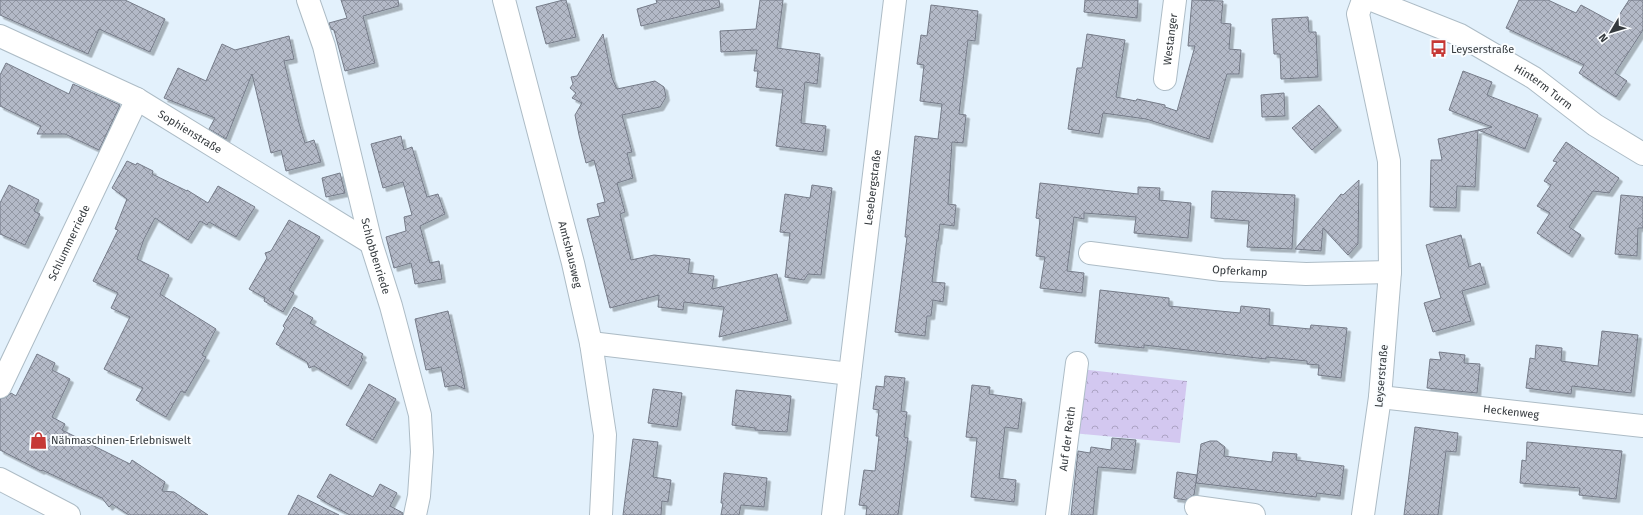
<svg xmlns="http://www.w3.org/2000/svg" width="1643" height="515" font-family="'Fira Sans',sans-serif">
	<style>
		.park { fill: url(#park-crowns) }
		.building { fill: url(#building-cross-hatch); stroke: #757b88; filter: url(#shadow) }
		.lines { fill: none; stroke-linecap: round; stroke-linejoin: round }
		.street-casing { stroke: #adbcc6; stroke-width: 24 }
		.street { stroke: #fff; stroke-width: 22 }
		.labels { text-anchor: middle; stroke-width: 4; stroke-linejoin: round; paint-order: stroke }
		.street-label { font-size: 11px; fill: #353a3e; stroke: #fafdff }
		.poi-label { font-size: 11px; fill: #353a3e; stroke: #fafdff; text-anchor: start }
	</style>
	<defs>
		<pattern id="park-crowns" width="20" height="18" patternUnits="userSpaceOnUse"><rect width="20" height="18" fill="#d3c8f0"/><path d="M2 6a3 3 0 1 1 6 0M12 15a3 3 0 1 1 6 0" fill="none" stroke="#aca3c4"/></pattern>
		<pattern id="building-cross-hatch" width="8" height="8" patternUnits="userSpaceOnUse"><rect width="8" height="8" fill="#b3b9c7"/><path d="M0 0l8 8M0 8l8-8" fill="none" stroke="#9297a3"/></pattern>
		<filter id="shadow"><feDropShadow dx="3.5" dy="3.5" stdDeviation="0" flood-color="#0004"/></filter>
	</defs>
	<rect width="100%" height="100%" fill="#e3f1fc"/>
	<path class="park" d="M 1080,369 L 1187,381 L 1180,443 L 1072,433 Z"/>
	<g class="building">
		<path d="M 0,0 L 125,0 L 165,19 L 150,52 L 99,29 L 88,54 L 0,15 Z"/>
		<path d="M 341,0 L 398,0 L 399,6 L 363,16 L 375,63 L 345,71 L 334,30 L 331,29 L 329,23 L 347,18 Z"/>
		<path d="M 563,0 L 566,0 L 576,37 L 546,44 L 536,7 Z"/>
		<path d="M 656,0 L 719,0 L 720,7 L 641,26 L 637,9 L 657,3 Z"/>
		<path d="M 760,0 L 783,0 L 777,48 L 820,54 L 817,84 L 805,82 L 801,123 L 826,126 L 823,152 L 776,146 L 783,90 L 756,87 L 758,71 L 754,71 L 757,50 L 721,52 L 720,31 L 756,29 Z"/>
		<path d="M 1085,0 L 1138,0 L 1137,18 L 1084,12 Z"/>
		<path d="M 1192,0 L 1223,1 L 1221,23 L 1231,24 L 1229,49 L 1241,50 L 1239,74 L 1227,74 L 1209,139 L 1146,119 L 1103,113 L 1099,134 L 1068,129 L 1077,68 L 1082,68 L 1087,34 L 1125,40 L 1116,97 L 1136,101 L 1137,99 L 1165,105 L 1165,107 L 1177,111 L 1195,46 L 1188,46 Z"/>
		<path d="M 1519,0 L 1548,0 L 1576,13 L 1581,5 L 1614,23 L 1629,0 L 1643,0 L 1643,30 L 1615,73 L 1627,81 L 1616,97 L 1579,73 L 1584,65 L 1506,28 Z"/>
		<path d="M 931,5 L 978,11 L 975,41 L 968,40 L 959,114 L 966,115 L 963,143 L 952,142 L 948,204 L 956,205 L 954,226 L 940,224 L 938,241 L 937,241 L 932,282 L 945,283 L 943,302 L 933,300 L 931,316 L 927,316 L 925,336 L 895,332 L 907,237 L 905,237 L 915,136 L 938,139 L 942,104 L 920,101 L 924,65 L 917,64 L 921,35 L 927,36 Z"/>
		<path d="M 1308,17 L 1309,32 L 1316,32 L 1318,77 L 1281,79 L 1280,54 L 1274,54 L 1272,19 Z"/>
		<path d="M 603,34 L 612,78 L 617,89 L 655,81 L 664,87 L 666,97 L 660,107 L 622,115 L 632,152 L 627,153 L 633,178 L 617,183 L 625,212 L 620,214 L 631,260 L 654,255 L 690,259 L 688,273 L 714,276 L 712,289 L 777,274 L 788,320 L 719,337 L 724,307 L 684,302 L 683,310 L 658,307 L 659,295 L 610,308 L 587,219 L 600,216 L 597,204 L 605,202 L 594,160 L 586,163 L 579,135 L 575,115 L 582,103 L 572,98 L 576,93 L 570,88 L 573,84 L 571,77 L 577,76 Z"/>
		<path d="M 289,36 L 294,59 L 284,61 L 299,123 L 305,143 L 314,140 L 321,162 L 286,171 L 281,150 L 271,153 L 252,74 L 226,139 L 209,129 L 215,118 L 164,98 L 178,68 L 206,81 L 222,44 L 235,50 Z"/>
		<path d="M 6,63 L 69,94 L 73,84 L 120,105 L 99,150 L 65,134 L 37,134 L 41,126 L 0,106 L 0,75 Z"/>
		<path d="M 1463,71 L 1492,82 L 1487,95 L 1538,115 L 1525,149 L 1478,130 L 1475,187 L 1457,186 L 1456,208 L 1430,207 L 1431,160 L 1442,160 L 1438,139 L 1492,127 L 1449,110 Z"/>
		<path d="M 1284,93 L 1285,116 L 1262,117 L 1261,95 Z"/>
		<path d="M 1319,105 L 1338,127 L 1312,150 L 1292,128 Z"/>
		<path d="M 401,136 L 404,150 L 412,147 L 427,197 L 438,194 L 445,214 L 420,226 L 430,263 L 439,261 L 442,279 L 415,284 L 411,263 L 394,268 L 386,237 L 406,231 L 404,217 L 412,215 L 403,182 L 383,188 L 371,144 Z"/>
		<path d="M 1566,142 L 1619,178 L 1609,193 L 1593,191 L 1569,227 L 1581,235 L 1569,254 L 1537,233 L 1550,213 L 1537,206 L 1551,185 L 1544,181 L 1557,162 L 1553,161 Z"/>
		<path d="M 127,161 L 136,165 L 137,163 L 153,171 L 152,174 L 187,191 L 187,190 L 208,203 L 218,186 L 255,207 L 236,237 L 209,222 L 207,225 L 200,221 L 188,240 L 155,218 L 144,239 L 137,259 L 169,275 L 160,294 L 216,329 L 202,355 L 206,357 L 185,393 L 181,391 L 166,417 L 136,400 L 143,388 L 104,369 L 130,317 L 111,308 L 118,293 L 93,281 L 118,230 L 115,229 L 127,199 L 112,188 Z"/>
		<path d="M 340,173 L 345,193 L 326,197 L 322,178 Z"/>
		<path d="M 1359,180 L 1358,244 L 1348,255 L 1323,228 L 1321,251 L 1295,249 L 1341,194 L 1343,195 Z"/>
		<path d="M 1040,183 L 1138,194 L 1138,187 L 1160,188 L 1159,200 L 1191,203 L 1188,238 L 1134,233 L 1136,217 L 1084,213 L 1084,219 L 1074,217 L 1067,271 L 1084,273 L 1082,293 L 1040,288 L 1045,257 L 1036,256 L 1040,219 L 1036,218 Z"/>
		<path d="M 9,185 L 39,200 L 34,211 L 40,214 L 25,245 L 0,234 L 0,203 Z"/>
		<path d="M 812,185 L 832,188 L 821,275 L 808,274 L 804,280 L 785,277 L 790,233 L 780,232 L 785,194 L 810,198 Z"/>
		<path d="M 1212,191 L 1295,195 L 1292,249 L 1247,247 L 1249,221 L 1211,218 Z"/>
		<path d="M 1621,195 L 1643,197 L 1643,228 L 1638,228 L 1637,256 L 1615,254 Z"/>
		<path d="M 289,220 L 320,237 L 289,290 L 294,293 L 283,312 L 264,301 L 265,298 L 249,289 L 267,258 L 265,253 L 271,251 Z"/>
		<path d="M 1461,235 L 1469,267 L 1480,263 L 1486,284 L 1462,291 L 1471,321 L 1433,332 L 1424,303 L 1441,298 L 1426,245 Z"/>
		<path d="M 1100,290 L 1169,298 L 1169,306 L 1240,313 L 1241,306 L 1270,309 L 1269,325 L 1310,329 L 1311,325 L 1347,328 L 1341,378 L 1318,375 L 1319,365 L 1307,364 L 1307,361 L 1266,357 L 1266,359 L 1144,345 L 1144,348 L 1095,343 Z"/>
		<path d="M 294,307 L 313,318 L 310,323 L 363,354 L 361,357 L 363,359 L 348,386 L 314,366 L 309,368 L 307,362 L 276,344 L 285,328 L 283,326 Z"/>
		<path d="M 448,311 L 461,368 L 465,389 L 456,385 L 445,387 L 441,367 L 426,370 L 415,319 Z"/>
		<path d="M 1602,331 L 1638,335 L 1631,393 L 1572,386 L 1571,394 L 1526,388 L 1530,358 L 1535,359 L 1536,345 L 1562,348 L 1561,361 L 1598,366 Z"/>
		<path d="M 1439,352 L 1465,355 L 1464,363 L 1480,364 L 1477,393 L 1427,388 L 1430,359 L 1441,360 Z"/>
		<path d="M 37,354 L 55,363 L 52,370 L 70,379 L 52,417 L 65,424 L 62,430 L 130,464 L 132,460 L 165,482 L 162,491 L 174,492 L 208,515 L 129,515 L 112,504 L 109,507 L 102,498 L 42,470 L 41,471 L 0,450 L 0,399 L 7,397 L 11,393 L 16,396 Z"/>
		<path d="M 885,376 L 905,378 L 901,411 L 907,412 L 904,437 L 908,438 L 898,515 L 866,515 L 867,506 L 859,505 L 864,470 L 875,471 L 879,436 L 876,436 L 879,410 L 873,409 L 876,386 L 884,387 Z"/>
		<path d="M 369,384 L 396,399 L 373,440 L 346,425 Z"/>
		<path d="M 972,385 L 990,387 L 989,394 L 1022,399 L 1018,429 L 1005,427 L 999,478 L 1016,480 L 1014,502 L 971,497 L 977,438 L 966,437 Z"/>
		<path d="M 653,389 L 682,393 L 677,427 L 648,423 Z"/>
		<path d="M 736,390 L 791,396 L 787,432 L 755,430 L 755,428 L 732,425 Z"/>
		<path d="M 1415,427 L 1458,433 L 1456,452 L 1446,451 L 1438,515 L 1404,515 Z"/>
		<path d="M 1112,438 L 1136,440 L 1132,470 L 1098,467 L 1093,515 L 1071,515 L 1078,451 L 1090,453 L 1091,447 L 1111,450 Z"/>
		<path d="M 633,439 L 658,442 L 653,477 L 671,480 L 668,502 L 662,501 L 661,515 L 623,515 Z"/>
		<path d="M 1210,441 L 1217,441 L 1225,447 L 1224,456 L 1272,462 L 1273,452 L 1297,454 L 1296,460 L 1344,466 L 1340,496 L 1317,493 L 1316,497 L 1196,483 L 1201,444 Z"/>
		<path d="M 1527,442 L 1622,451 L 1616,499 L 1579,495 L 1580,488 L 1520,483 L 1522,460 L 1526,461 Z"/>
		<path d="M 1177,472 L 1197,475 L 1194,495 L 1186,500 L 1174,498 Z"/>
		<path d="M 724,473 L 767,478 L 764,507 L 741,505 L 739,515 L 721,515 L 723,503 L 721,503 Z"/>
		<path d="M 330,474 L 373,497 L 380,484 L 397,493 L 390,506 L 403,513 L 403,515 L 350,515 L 327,503 L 317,497 Z"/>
		<path d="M 298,495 L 339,515 L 288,515 Z"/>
	</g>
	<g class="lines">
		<defs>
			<g id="street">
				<path id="s1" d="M 308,0 L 324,46 L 371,243 L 391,306 L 420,415 L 422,452 L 419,496 L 415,515"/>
				<path id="s2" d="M 504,0 L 573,263 L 591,343 L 605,435 L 601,515"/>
				<path d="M 1363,0 L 1358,14 L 1389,161 L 1390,272 L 1380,397 L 1363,515"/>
				<path id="s3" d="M 1372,0 L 1460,35 L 1534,78 L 1595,125 L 1643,154"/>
				<path id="s4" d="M 0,36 L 137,99 L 371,243"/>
				<path id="s5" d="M 1165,79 L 1175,0"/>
				<path id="s6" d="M 1090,253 L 1222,270 L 1306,274 L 1390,272"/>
				<path d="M 591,343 L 850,374"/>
				<path id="s7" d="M 0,387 L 137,99"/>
				<path id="s8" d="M 1380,397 L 1643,426"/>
				<path d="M 0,479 L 69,515"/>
				<path d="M 1196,507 L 1254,515"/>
				<path id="s9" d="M 833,515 L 895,0"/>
				<path id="s10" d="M 1057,515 L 1077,363"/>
			</g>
		</defs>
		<use href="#street" class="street-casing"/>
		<use href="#street" class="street"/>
	</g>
	<defs>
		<symbol id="bus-bare" viewBox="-9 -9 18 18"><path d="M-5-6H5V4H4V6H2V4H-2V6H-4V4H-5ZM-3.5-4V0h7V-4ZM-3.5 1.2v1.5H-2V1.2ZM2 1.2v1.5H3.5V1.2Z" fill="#c63835" stroke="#fafdff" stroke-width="2.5" paint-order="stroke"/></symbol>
		<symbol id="shop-bare" viewBox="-9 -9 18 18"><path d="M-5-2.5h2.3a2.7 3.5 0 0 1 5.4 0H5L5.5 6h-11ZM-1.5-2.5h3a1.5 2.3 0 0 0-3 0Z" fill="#c63835" stroke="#fafdff" stroke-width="2.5" paint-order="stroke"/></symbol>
	</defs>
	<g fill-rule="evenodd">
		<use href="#bus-bare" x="1426" y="36" width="25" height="25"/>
		<use href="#shop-bare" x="26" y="428" width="25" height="25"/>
	</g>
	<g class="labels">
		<g class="street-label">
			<text dy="4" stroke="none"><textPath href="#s5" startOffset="40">Westanger</textPath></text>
			<text dy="4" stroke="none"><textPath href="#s3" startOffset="193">Hinterm Turm</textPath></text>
			<text dy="4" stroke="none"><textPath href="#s4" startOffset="213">Sophienstraße</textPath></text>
			<text dy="4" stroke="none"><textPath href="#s9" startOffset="330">Lesebergstraße</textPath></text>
			<text dy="4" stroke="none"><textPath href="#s7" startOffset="160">Schlummerriede</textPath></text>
			<text dy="4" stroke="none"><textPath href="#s2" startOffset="263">Amtshausweg</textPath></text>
			<text dy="4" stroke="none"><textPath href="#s1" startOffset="265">Schlobbenriede</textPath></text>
			<text dy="4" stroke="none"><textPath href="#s6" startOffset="151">Opferkamp</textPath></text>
			<text transform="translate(1381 376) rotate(-85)" y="4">Leyserstraße</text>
			<text dy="4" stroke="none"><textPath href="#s8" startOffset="132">Heckenweg</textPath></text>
			<text dy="4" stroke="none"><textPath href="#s10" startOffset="77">Auf der Reith</textPath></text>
		</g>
		<g class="poi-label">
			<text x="1451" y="53">Leyserstraße</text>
			<text x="51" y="444">Nähmaschinen-Erlebniswelt</text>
		</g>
	</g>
	<g transform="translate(1611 32) rotate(232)" stroke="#fafdff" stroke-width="3" paint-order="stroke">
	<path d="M0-3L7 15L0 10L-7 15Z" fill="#353a3e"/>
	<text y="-6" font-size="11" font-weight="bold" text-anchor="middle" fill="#353a3e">N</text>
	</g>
</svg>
